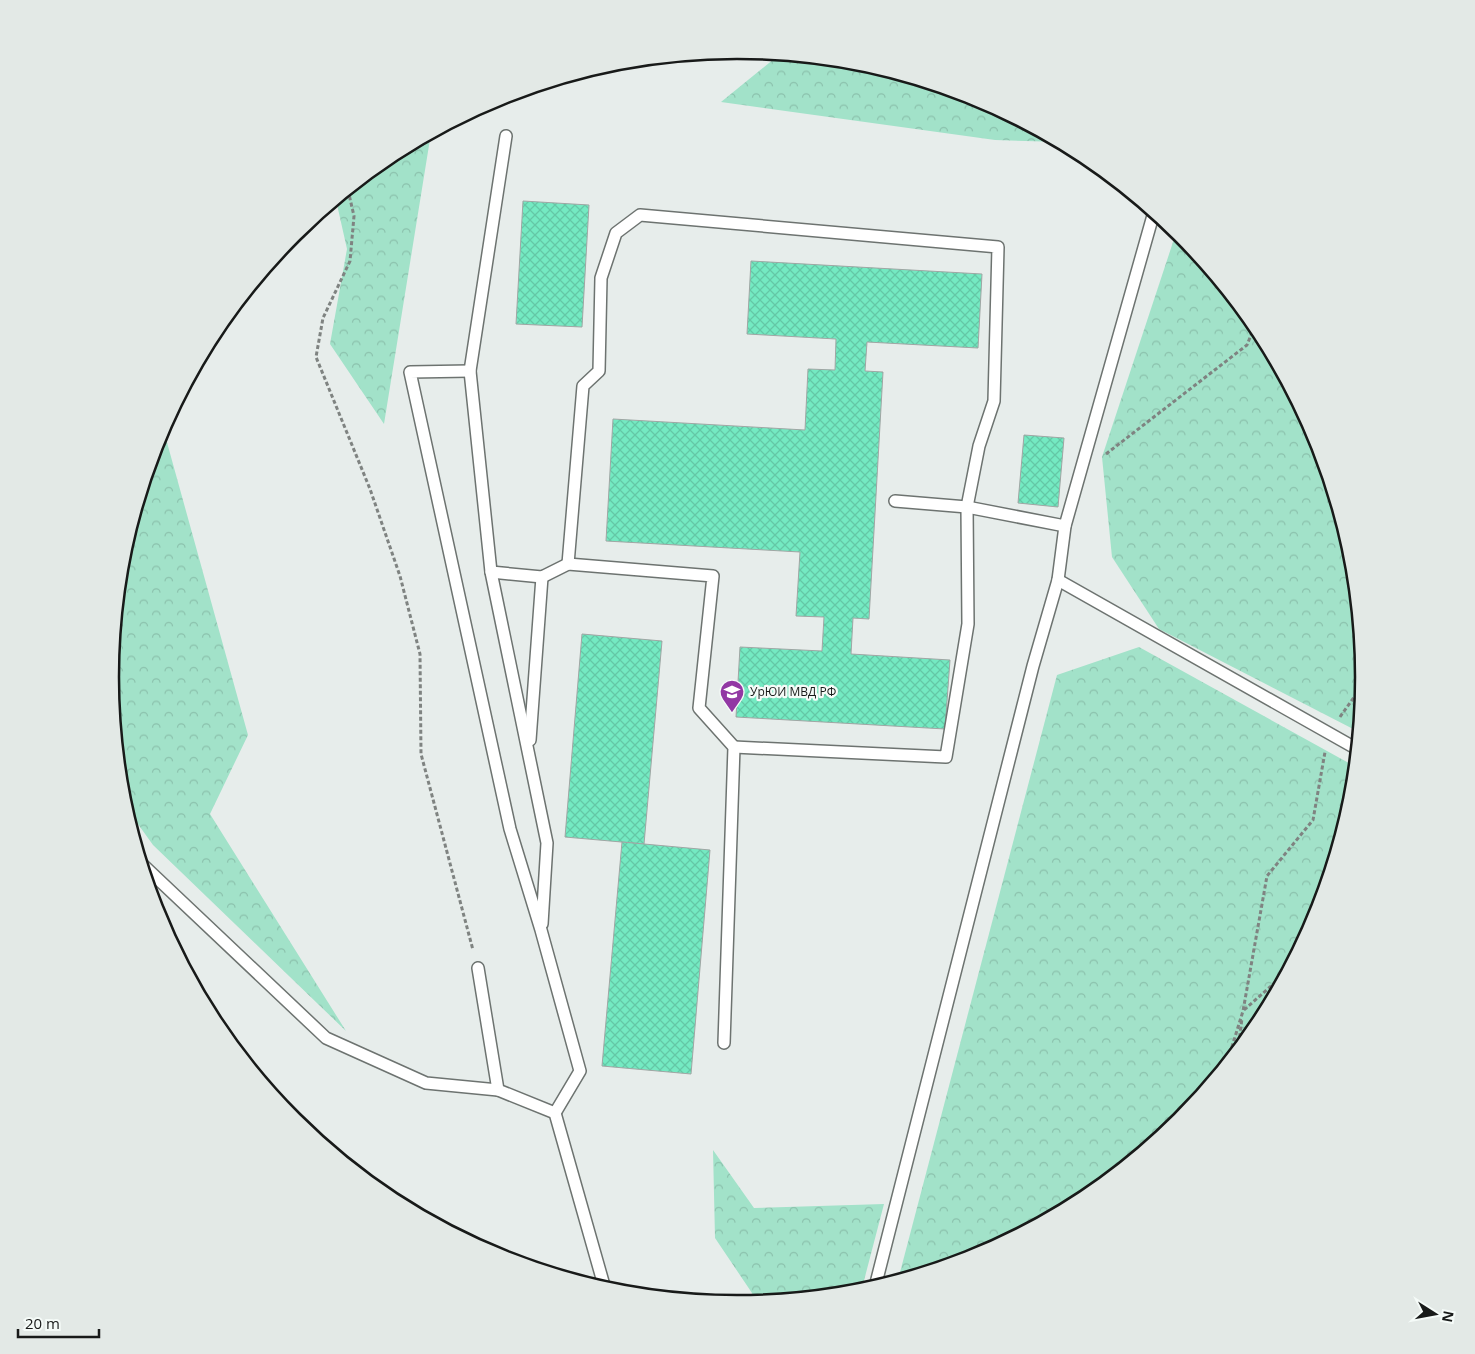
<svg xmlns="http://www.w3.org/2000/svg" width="1475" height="1354" font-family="'Open Sans',sans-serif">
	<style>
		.forest { fill: url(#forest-crowns) }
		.building { fill: url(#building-cross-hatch); stroke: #a0a6a4 }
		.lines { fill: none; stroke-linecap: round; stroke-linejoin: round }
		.service-casing { stroke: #6d7370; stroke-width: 14 }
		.path { stroke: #7f8381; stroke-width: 3; stroke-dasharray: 4 2.5; stroke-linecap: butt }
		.service { stroke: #fff; stroke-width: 11 }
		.labels { text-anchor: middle; stroke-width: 4.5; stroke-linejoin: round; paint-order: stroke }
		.poi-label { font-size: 12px; fill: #181a19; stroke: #f5fbf8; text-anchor: start }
		.rim { fill: none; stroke: #181a19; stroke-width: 2.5 }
	</style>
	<defs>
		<pattern id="forest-crowns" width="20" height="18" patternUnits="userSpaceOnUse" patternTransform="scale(1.25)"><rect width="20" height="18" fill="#a2e2c9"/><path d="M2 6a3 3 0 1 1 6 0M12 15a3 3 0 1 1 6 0" fill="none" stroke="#8bc1ac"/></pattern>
		<pattern id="building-cross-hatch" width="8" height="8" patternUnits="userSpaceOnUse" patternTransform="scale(1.25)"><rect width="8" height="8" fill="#74eac2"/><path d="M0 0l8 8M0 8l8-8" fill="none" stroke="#64c8a6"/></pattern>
	</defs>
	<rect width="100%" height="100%" fill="#e7edeb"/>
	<g class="forest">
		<path d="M 780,54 L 860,62 L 978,98 L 1061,142 L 995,140 L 721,102 Z"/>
		<path d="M 431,133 L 384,424 L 330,344 L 347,249 L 336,200 L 389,156 Z"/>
		<path d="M 1177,230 L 1259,329 L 1317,437 L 1353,555 L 1364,677 L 1359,732 L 1159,629 L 1112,557 L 1102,457 Z"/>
		<path d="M 163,428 L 248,735 L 210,814 L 346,1031 L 153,845 L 125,806 L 122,799 L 111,677 L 123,554 L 158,437 Z"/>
		<path d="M 1139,647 L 1356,767 L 1352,800 L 1317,917 L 1259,1026 L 1181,1121 L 1086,1198 L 977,1256 L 898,1280 L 1057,675 Z"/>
		<path d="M 713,1150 L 754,1208 L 884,1204 L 861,1292 L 755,1302 L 752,1293 L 715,1238 Z"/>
	</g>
	<g class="building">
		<path d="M 523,201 L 589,205 L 582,327 L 516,324 Z"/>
		<path d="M 751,261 L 982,274 L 978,348 L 867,342 L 865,371 L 883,372 L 869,619 L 853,618 L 851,654 L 950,660 L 945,729 L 736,717 L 740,647 L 822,651 L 824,617 L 796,616 L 800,552 L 606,541 L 613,419 L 805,430 L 808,369 L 835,370 L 836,339 L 747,334 Z"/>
		<path d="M 1024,435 L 1064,438 L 1058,507 L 1018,503 Z"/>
		<path d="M 582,634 L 662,641 L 644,844 L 565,837 Z"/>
		<path d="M 622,842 L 710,850 L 691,1074 L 602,1066 Z"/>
	</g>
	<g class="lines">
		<defs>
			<g id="service">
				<path d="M 506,136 L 470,371 L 491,572 L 547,843 L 542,924"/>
				<path d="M 470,371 L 410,372 L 510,829 L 541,930 L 580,1071 L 555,1113"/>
				<path d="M 895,501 L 967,507 L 1065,526"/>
				<path d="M 568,564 L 583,386 L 599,371 L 601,278 L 616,233 L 640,215 L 998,247 L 994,401 L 979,446 L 967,507 L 968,624 L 946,757 L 734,747"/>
				<path d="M 491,572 L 542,577 L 568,564 L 713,576 L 699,708 L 734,747 L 724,1043"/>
				<path d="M 1058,580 L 1357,749"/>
				<path d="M 530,740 L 542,577"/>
				<path d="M 142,864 L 326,1038 L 426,1083 L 498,1090"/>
				<path d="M 478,968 L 498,1090 L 555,1113 L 605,1289"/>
				<path d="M 875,1287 L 1033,666 L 1058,580 L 1065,526 L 1154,212"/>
			</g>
		</defs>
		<use href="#service" class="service-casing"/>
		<g class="path">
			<path d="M 348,190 L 354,216 L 350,261 L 323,318 L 316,357 L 370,489 L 400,576 L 420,654 L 421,754 L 473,950"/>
			<path d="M 1106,454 L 1247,345 L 1255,325"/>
			<path d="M 1340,717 L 1364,683"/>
			<path d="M 1244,1010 L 1288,971"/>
			<path d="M 1238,1050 L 1242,1018"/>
			<path d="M 1226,1066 L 1243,1011 L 1267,876 L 1313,820 L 1325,752"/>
		</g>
		<use href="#service" class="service"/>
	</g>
	<defs>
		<symbol id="university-pin" viewBox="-11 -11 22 30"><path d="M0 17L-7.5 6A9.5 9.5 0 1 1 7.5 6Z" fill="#9238a4" stroke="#f5fbf8"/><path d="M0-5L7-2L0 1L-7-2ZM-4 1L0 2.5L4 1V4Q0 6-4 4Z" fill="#fff"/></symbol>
	</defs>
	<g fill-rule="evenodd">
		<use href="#university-pin" x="718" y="678" width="28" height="38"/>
	</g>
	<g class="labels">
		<g class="poi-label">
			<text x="750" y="696">УрЮИ МВД РФ</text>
		</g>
	</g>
	<path d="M0 0H1475V1354H0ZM119 677a618 618 0 1 1 1236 0a618 618 0 1 1-1236 0Z" fill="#e3e9e6" fill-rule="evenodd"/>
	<path class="rim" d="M119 677a618 618 0 1 1 1236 0a618 618 0 1 1-1236 0Z"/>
	<g transform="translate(1435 1314) rotate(101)" stroke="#f5fbf8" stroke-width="4" paint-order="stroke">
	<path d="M0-4L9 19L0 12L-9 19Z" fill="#181a19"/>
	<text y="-8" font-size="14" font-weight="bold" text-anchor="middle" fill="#181a19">N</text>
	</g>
	<path d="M18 1329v8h81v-8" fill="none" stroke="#181a19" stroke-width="2.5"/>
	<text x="25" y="1329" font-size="15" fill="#181a19" stroke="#f5fbf8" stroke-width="4" paint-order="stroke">20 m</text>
</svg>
